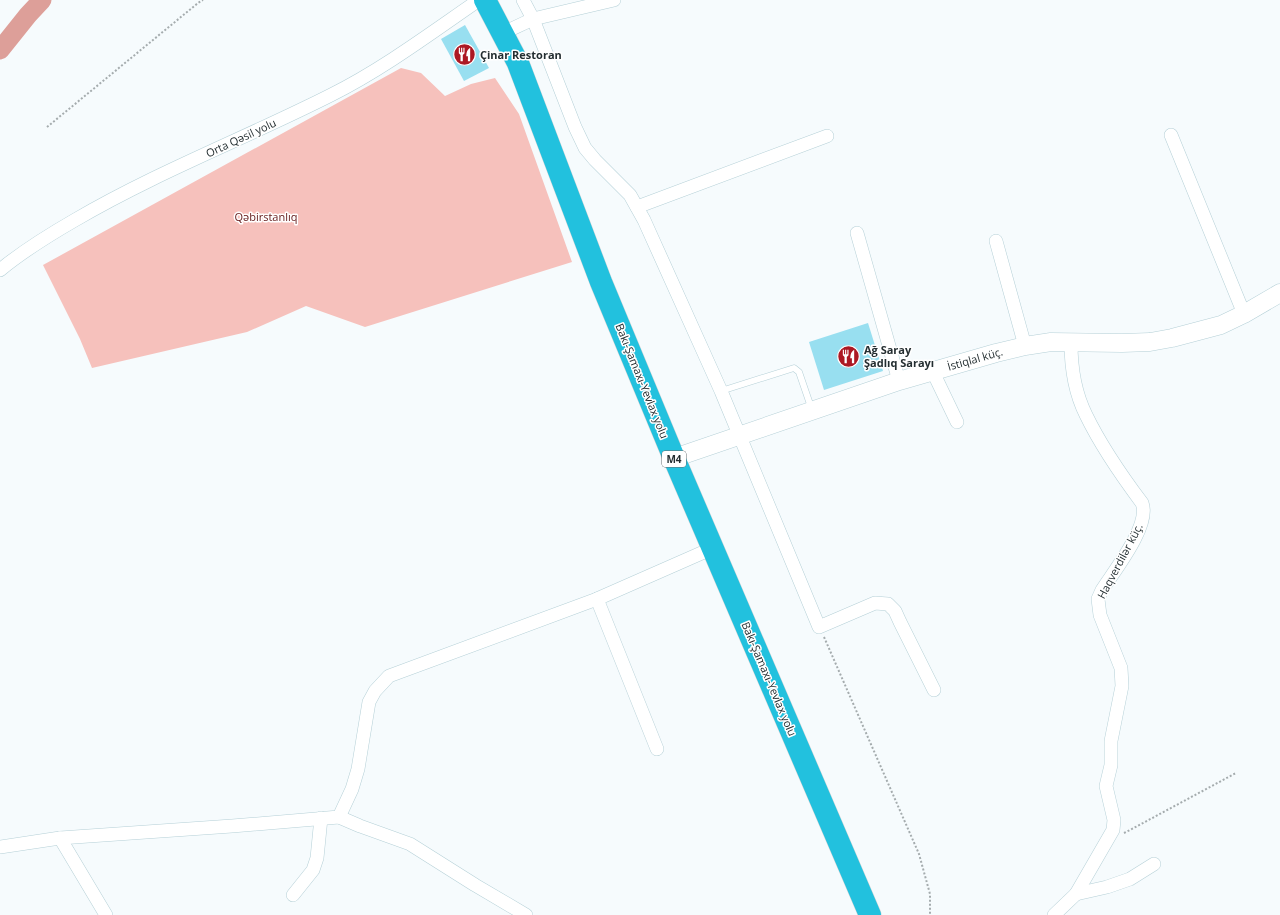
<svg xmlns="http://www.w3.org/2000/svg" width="1280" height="915" font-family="'Open Sans',sans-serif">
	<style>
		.green { fill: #f6c1bc }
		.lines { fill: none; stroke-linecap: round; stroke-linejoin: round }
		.river { stroke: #dd9f99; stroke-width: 19 }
		.building { fill: #98dff0 }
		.lane-casing { stroke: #b5d0d7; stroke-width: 7 }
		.street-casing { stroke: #b5d0d7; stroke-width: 14 }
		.secondary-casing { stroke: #b5d0d7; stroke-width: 19 }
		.highway-casing { stroke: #d3d5d6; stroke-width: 23 }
		.path { stroke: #a5acae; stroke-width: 2; stroke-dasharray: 2 2; stroke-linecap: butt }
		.lane { stroke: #fff; stroke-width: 6 }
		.street { stroke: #fff; stroke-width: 13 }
		.secondary { stroke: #fff; stroke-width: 18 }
		.highway { stroke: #22c1de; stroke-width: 22 }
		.labels { text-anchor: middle; stroke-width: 3; stroke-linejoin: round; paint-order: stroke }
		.shield { fill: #fff; stroke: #666d6f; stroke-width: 1 }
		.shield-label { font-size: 10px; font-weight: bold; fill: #242e31 }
		.poi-label { font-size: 11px; font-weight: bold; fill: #242e31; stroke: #fff; text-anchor: start }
		.street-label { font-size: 11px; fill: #242e31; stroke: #fff }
		.park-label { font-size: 11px; fill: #631a1a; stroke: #fff }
	</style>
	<rect width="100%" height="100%" fill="#f6fbfd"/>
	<path class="green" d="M 401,68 L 421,73 L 445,96 L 471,84 L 495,78 L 519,114 L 572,262 L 365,327 L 306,306 L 247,332 L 92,368 L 80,339 L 43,265 Z"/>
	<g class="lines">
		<path class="river" d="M 0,50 L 28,15 L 42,0"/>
	</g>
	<g class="building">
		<path d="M 465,25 L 489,68 L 464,81 L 441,39 Z"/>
		<path d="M 868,323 L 883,371 L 824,390 L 809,342 Z"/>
	</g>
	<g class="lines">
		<defs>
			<path id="lane" d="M 721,391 L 794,368 L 799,372 L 812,410"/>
			<g id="street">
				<path d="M 523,0 L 533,19 L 575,127 L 585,148 L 595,160 L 630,195 L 644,220 L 721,391 L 819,627 L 875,603 L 888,604 L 895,611 L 900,622 L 934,690"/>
				<path d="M 503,33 L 533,19 L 614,0"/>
				<path d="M 1171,135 L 1244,314"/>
				<path d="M 637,207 L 827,136"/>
				<path d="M 857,233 L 899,381"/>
				<path d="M 996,241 L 1025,346"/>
				<path d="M 0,270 C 23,251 49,235 75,220 C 157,172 246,138 331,95 C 383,69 431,33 479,0"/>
				<path d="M 933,372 L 957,422"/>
				<path d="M 597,599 L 657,749"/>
				<path d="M 339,817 L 360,826 L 410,844 L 475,885 L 526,915"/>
				<path d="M 60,838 L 106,915"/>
				<path d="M 0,847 L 60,838 L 232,826 L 339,817 L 352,789 L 358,769 L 369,702 L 375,691 L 389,676 L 597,599 L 713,548"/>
				<path d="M 1076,894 L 1107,887 L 1130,879 L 1154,864"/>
				<path d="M 293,895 L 313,870 L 317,858 L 321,818"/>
				<path d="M 1054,915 L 1076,894 L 1113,830 L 1114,820 L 1106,786 L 1111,765 L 1111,741 L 1122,686 L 1121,668 L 1100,615 L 1098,599 L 1102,590 C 1114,571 1151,525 1142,503 C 1121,475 1101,446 1086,415 C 1075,393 1071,366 1071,343"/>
			</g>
			<path id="secondary" d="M 674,458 L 899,381 L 996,353 L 1025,346 L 1051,342 L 1122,343 L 1150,342 L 1172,338 L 1221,325 L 1244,314 L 1280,293"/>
			<path id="highway" d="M 485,0 L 518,63 L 601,282 L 674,458 L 870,915"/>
		</defs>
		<use href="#lane" class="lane-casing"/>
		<use href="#street" class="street-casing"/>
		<use href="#secondary" class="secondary-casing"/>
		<use href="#highway" class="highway-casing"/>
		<g class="path">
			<path d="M 47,127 L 198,3 L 203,0"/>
			<path d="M 824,637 L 919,854 L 930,894 L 930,915"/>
			<path d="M 1124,833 L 1130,830 L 1236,773"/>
		</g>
		<use href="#lane" class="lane"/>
		<use href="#street" class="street"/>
		<use href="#secondary" class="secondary"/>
		<use href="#highway" class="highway"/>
	</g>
	<defs>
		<symbol id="restaurant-disc" viewBox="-11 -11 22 22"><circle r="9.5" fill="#ac1823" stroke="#fff"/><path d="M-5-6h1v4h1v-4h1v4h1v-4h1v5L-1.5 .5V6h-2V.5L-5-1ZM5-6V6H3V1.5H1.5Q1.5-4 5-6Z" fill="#fff"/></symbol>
	</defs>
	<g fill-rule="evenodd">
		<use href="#restaurant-disc" x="452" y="42" width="25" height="25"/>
		<use href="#restaurant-disc" x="836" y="344" width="25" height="25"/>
	</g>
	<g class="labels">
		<rect class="shield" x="662" y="451" width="24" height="16" rx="3"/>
		<g class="shield-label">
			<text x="674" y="463">M4</text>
		</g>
		<g class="poi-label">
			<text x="480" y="59">Çinar Restoran</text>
			<text x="864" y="354">Ağ Saray<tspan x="864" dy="13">Şadlıq Sarayı</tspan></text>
		</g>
		<g class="street-label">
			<text transform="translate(241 138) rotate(-25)" y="4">Orta Qəsil yolu</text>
			<text transform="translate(975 359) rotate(-16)" y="4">İstiqlal küç.</text>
			<text transform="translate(642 381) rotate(68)" y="4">Bakı-Şamaxı-Yevlax yolu</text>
			<text transform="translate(1120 561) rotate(-62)" y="4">Haqverdilər küç.</text>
			<text transform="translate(769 679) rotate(67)" y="4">Bakı-Şamaxı-Yevlax yolu</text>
		</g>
		<g class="park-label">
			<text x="266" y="221">Qəbirstanlıq</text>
		</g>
	</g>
</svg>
